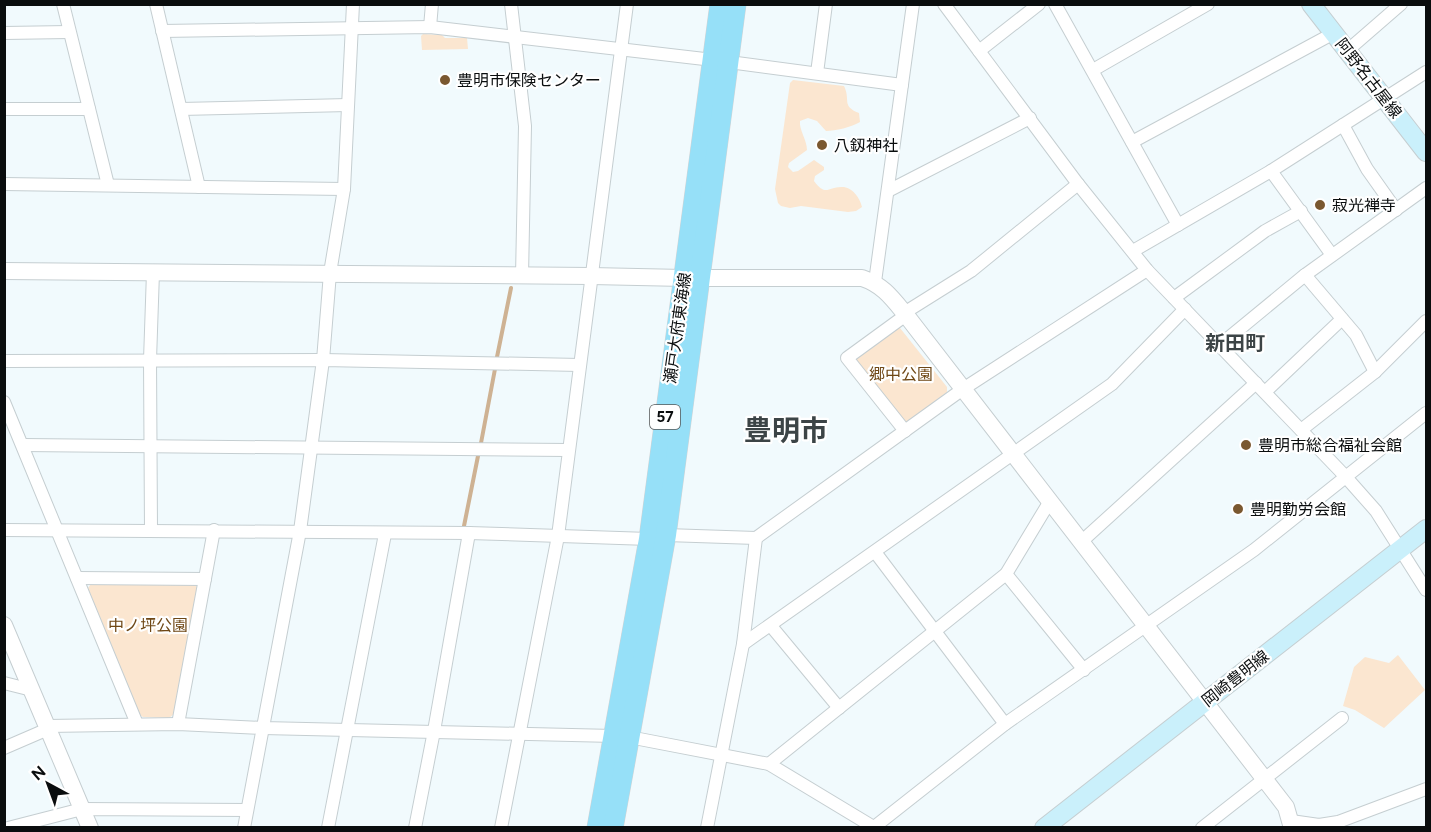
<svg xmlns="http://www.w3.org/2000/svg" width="1431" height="832" font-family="Figtree,'Noto Sans JP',sans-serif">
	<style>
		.green { fill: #fbe6d0 }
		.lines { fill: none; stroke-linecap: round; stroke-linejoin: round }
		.stream { stroke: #ceb293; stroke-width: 4 }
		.minor-casing { stroke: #c5ced1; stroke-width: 14 }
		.tertiary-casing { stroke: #c5ced1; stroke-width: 18 }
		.secondary-casing { stroke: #c5ced1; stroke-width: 20 }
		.primary-casing { stroke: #d3d3d4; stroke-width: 21 }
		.minor { stroke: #fff; stroke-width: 12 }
		.tertiary { stroke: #fff; stroke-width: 16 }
		.secondary { stroke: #caf0fb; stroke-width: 18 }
		.primary { stroke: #96e0f8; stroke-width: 20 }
		.poi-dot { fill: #7a5830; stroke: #fff; stroke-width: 2 }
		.labels { text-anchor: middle; stroke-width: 4.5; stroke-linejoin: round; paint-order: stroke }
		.shield { fill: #fff; stroke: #545656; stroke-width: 1.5 }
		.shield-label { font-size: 15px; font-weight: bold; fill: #0a0d0e }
		.street-label { font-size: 16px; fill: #0a0d0e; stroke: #fff }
		.poi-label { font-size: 16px; fill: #0a0d0e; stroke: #fff; text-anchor: start }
		.park-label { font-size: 16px; fill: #6f4816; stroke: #fff }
		.quarter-label { font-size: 20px; font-weight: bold; fill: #3c4446; stroke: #fff }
		.town-label { font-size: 28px; font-weight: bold; fill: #3c4446; stroke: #fff }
	</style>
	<rect width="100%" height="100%" fill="#f1fafd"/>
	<g class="green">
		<path d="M 423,34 L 442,35 L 445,38 L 467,38 L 468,49 L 422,50 L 421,36 Z"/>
		<path d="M 793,80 L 844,86 C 851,100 841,106 859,113 L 860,122 C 852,127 835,131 826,131 L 817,121 L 808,118 L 800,121 C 799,130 807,140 807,150 L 789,163 L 788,167 L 793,172 L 798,171 L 814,160 L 824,167 L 824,170 L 815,176 L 814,181 C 826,197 828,187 841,187 C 851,186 860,197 862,207 L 856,211 L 848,212 L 801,206 L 790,208 L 781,206 L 778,203 L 775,189 L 790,83 Z"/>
		<path d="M 895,326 L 900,328 L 947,387 L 947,392 L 907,423 L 901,420 L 854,361 L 857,355 Z"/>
		<path d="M 93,581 L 193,583 L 198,588 L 174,714 L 169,718 L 143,717 L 140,715 L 88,588 Z"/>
		<path d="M 1398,655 L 1425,690 L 1384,728 L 1355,710 L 1343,706 L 1354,667 L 1365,657 L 1389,663 Z"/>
	</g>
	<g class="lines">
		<g class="stream">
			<path d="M 497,357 L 511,288"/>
			<path d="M 481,443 L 495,369"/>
			<path d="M 464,526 L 478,456"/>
		</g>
		<defs>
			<g id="minor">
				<path d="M 63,4 L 108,185"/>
				<path d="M 156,4 L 199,187"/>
				<path d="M 511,4 L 525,126 L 522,276"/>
				<path d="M 944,4 L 1078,184 L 1147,270 L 1345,476 L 1376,511 L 1426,590"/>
				<path d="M 1055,4 L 1178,225"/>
				<path d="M 430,27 L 432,4"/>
				<path d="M 162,31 L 430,27 L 713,60"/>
				<path d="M 4,33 L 69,32"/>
				<path d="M 1348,50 L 1401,4"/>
				<path d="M 979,51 L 1039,4"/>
				<path d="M 729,62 L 902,85"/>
				<path d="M 1093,70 L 1208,4"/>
				<path d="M 817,73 L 826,4"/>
				<path d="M 4,109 L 89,109"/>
				<path d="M 181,109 L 348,105"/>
				<path d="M 1343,125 L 1367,169 L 1396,210"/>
				<path d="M 1132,142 L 1334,33"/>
				<path d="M 1271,171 L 1332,255"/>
				<path d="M 4,184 L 344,189"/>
				<path d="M 888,191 L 1030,118"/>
				<path d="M 1133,251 L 1271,171 L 1426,72"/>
				<path d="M 1305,275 L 1356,335 L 1375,372"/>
				<path d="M 875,282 L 913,4"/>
				<path d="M 1174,298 L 1265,231 L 1301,211"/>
				<path d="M 904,313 L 971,271 L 1078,184"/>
				<path d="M 1220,345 L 1305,275 L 1426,188"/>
				<path d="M 4,361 L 323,360 L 580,365"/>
				<path d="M 1265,392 L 1342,319"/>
				<path d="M 4,402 L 137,724"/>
				<path d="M 1301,430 L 1375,372 L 1426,321"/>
				<path d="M 905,431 L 847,358 L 906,315"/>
				<path d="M 23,445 L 568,450"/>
				<path d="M 4,530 L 469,533 L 649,539"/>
				<path d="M 151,530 L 150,360 L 153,272"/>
				<path d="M 666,535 L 756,538 L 963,389 L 1147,270"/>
				<path d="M 1081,542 L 1256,383"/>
				<path d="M 875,552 L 1005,724"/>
				<path d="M 1006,574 L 1084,670"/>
				<path d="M 77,578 L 205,579"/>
				<path d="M 771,626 L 839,708"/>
				<path d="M 743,644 L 1112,384 L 1185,309"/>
				<path d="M 4,683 L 32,690"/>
				<path d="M 178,724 L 214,530"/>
				<path d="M 47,726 L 178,724 L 263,728 L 614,736"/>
				<path d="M 629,737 L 769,764 L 875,828"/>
				<path d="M 4,748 L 48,729"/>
				<path d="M 769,764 L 1006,574 L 1050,501"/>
				<path d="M 1291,821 L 1319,825 L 1338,822 L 1426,789"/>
				<path d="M 8,828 L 82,809 L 247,810"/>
				<path d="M 244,828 L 300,531 L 323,360 L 330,273 L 344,189 L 353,4"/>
				<path d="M 328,828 L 385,534"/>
				<path d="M 415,828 L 434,731 L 469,533"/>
				<path d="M 501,828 L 558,536 L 627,4"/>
				<path d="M 707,828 L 743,644 L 756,538"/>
				<path d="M 873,828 L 1005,724 L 1254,550 L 1426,413"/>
				<path d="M 1202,828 L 1342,718"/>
			</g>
			<g id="tertiary">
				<path d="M 4,271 L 591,276 L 684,278 L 862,278 C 883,285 892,298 906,315 L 1286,807 L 1292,828"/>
				<path d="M 4,625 L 90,828"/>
			</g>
			<g id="secondary">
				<path d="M 1311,4 L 1426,152"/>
				<path d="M 1044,828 L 1426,529"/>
			</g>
			<g id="primary">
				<path d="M 597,828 L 649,539 L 720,4"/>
				<path d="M 613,828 L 666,535 L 736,4"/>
			</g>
		</defs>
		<use href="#minor" class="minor-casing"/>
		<use href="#tertiary" class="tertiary-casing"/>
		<use href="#secondary" class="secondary-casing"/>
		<use href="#primary" class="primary-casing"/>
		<use href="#minor" class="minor"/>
		<use href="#tertiary" class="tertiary"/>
		<use href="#secondary" class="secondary"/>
		<use href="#primary" class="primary"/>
	</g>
	<g class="poi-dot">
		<circle cx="445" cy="80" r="6"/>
		<circle cx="822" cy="145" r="6"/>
		<circle cx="1320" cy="205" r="6"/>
		<circle cx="1246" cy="445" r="6"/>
		<circle cx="1238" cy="509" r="6"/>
	</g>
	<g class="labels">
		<rect class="shield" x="650" y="405" width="30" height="24" rx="4.5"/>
		<g class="shield-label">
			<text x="665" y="422">57</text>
		</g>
		<g class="street-label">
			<text transform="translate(1369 78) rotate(52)" y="6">阿野名古屋線</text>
			<text transform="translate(677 328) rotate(-82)" y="6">瀬戸大府東海線</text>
			<text transform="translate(1235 678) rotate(-38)" y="6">岡崎豊明線</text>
		</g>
		<g class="poi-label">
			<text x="457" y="86">豊明市保険センター</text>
			<text x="834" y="151">八釼神社</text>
			<text x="1332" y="211">寂光禅寺</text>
			<text x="1258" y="451">豊明市総合福祉会館</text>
			<text x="1250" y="515">豊明勤労会館</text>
		</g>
		<g class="park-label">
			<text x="901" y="380">郷中公園</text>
			<text x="148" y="631">中ノ坪公園</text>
		</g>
		<g class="quarter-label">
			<text x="1235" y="350">新田町</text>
		</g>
		<g class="town-label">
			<text x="786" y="440">豊明市</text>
		</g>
	</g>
	<rect width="1431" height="832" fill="none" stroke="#0a0d0e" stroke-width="12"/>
	<g transform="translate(48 784) rotate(319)" stroke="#ffffff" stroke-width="4.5" paint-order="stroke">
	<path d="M0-4.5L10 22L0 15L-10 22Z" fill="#0a0d0e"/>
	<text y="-9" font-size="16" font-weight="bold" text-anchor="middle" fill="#0a0d0e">N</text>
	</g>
</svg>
